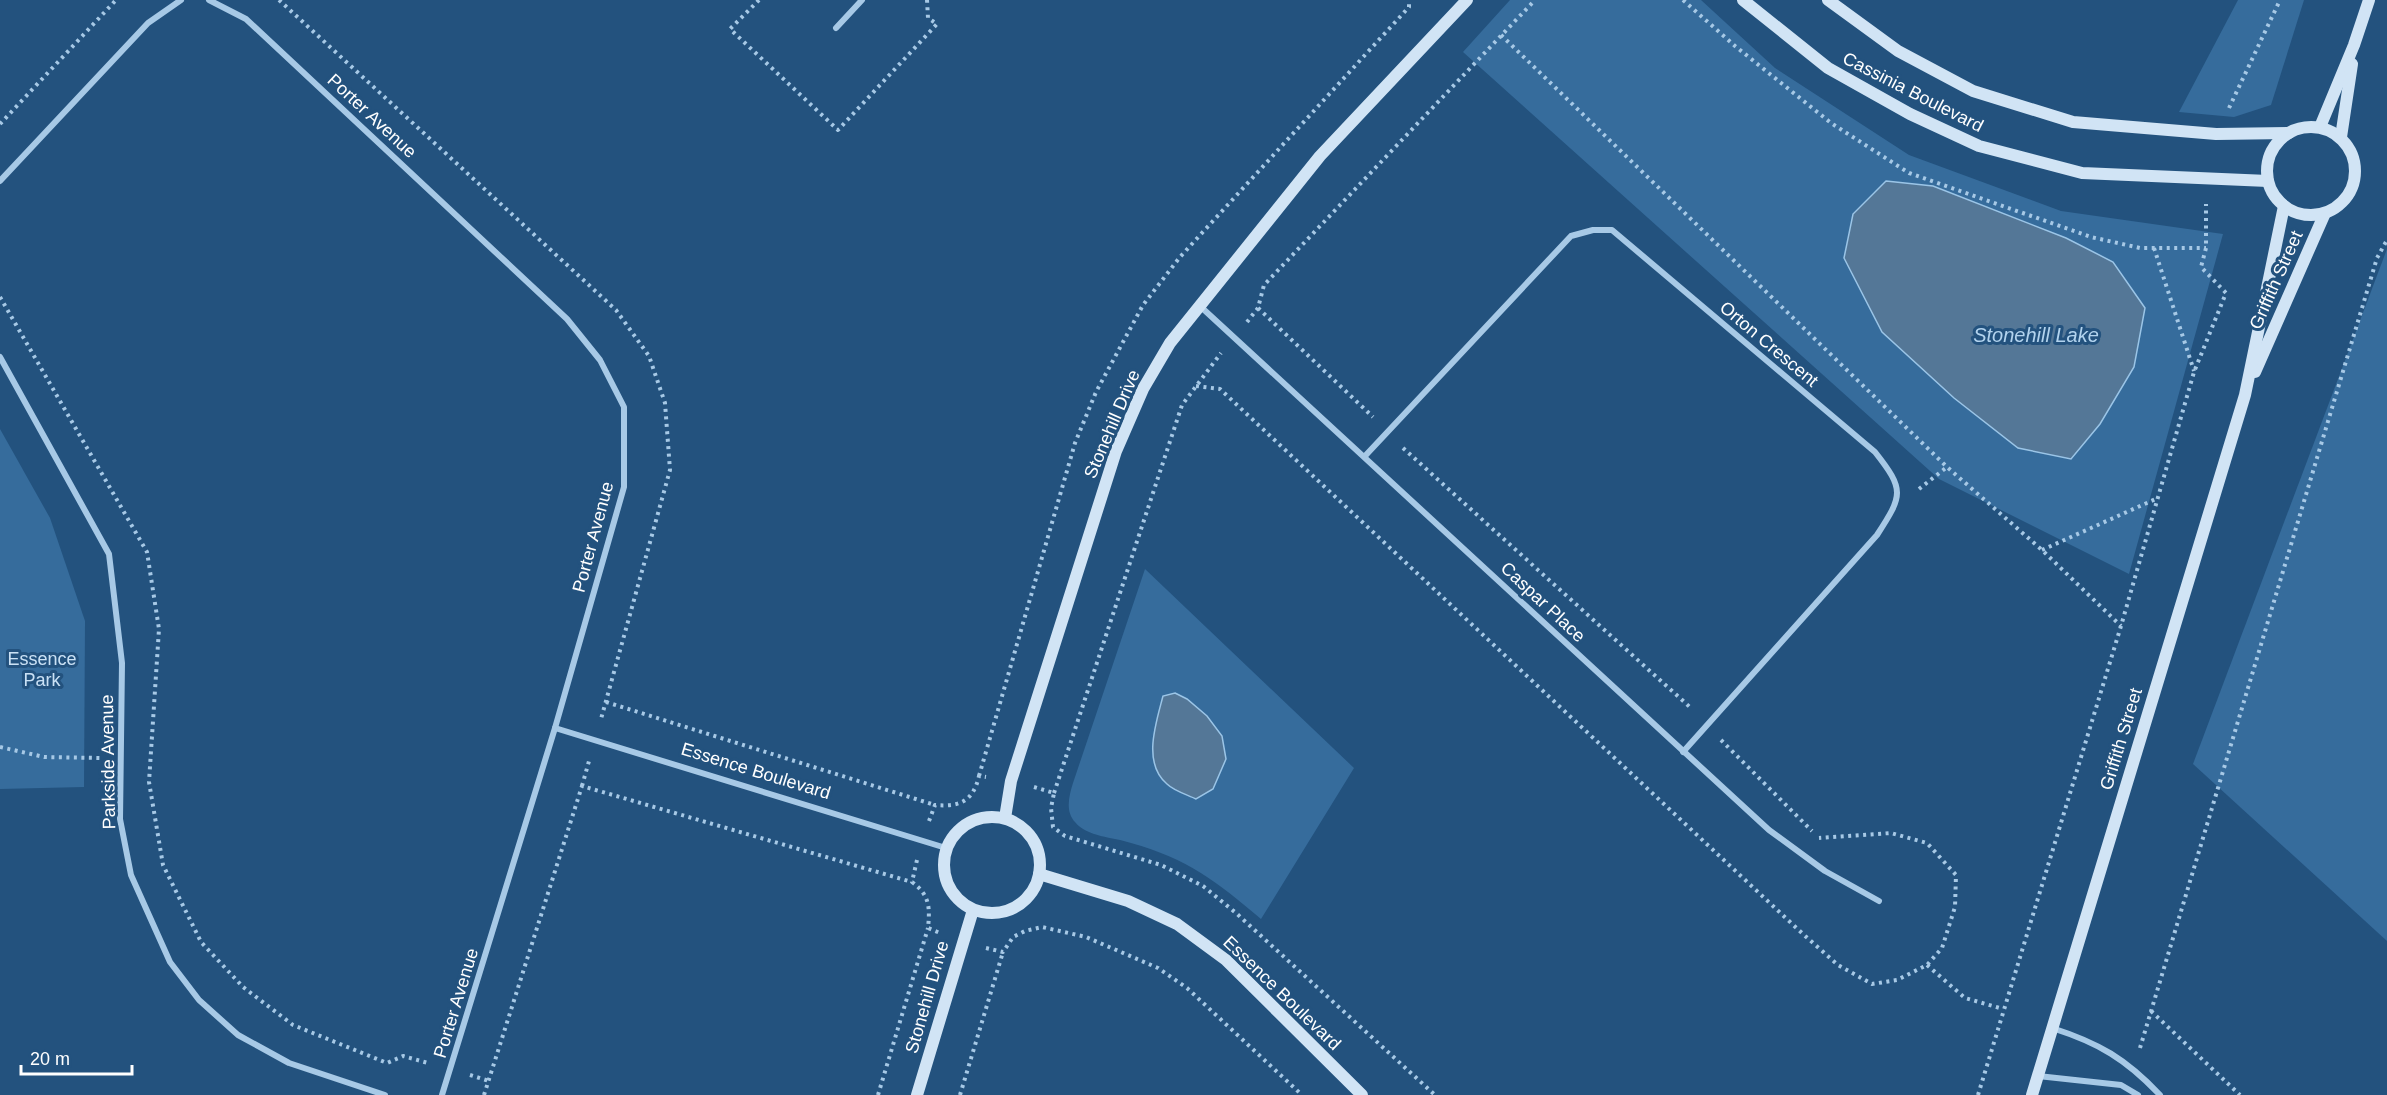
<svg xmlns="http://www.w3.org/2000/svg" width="2387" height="1095" font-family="Arial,sans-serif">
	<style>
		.green { fill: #366c9c }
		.water { fill: #547797; stroke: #9bc5e7; stroke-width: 1.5 }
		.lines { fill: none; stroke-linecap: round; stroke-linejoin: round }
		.path { stroke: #a7c9e6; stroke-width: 4; stroke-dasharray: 3 4.5; stroke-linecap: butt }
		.street { stroke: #a7c9e6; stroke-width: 6 }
		.secondary { stroke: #d1e4f5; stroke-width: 12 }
		.labels { text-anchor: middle; stroke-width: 6; stroke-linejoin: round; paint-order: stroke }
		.street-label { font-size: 18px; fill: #fff; stroke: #23527e }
		.park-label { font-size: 18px; fill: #cae1f5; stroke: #23527e }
		.water-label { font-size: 20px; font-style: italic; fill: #b2d3ee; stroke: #23527e }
	</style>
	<rect width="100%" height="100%" fill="#23527e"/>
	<g class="green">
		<path d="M 1510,0 L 1701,0 L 1775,68 L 1909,155 L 2061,211 L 2223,234 L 2129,574 L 1939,479 L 1463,52 Z"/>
		<path d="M 2238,0 L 2304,0 L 2271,105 L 2234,117 L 2179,112 Z"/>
		<path d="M 2387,249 L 2387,941 L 2193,764 Z"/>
		<path d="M 0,429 L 50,518 L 85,621 L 84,787 L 0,789 Z"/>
		<path d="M 1145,569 L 1354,768 L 1261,919 C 1216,881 1188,859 1131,843 C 1113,837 1087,837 1075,822 C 1065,811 1069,796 1073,783 Z"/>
	</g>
	<g class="water">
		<path d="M 1886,181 L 1933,186 L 2066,238 L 2113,262 L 2145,308 L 2134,367 L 2100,424 L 2071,459 L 2018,448 L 1954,398 L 1882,332 L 1844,258 L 1853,214 Z"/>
		<path d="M 1175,693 L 1187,699 L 1207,716 L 1222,736 L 1226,759 L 1213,789 L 1196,799 C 1188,795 1174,791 1167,784 C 1142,763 1156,723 1163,696 Z"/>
	</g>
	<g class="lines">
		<g class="path">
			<path d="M 279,0 L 616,310 L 649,356 L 665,403 L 670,470 L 601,719"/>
			<path d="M 759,0 L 730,29 L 838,130 L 937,24 L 928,18 L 927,0"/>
			<path d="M 1683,0 L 1735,46 L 1831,123 L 1909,173 L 2091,237 L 2140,248 L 2206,248"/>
			<path d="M 1501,35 L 1947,467 L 2042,550 L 2121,626"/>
			<path d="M 2229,108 L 2280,0"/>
			<path d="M 0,124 L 116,0"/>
			<path d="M 2154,248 L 2194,371"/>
			<path d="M 0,297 L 147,552 L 159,629 L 149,782 L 163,865 L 201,942 L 243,987 L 293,1025 L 387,1063 L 403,1056 L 428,1063"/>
			<path d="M 1258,308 L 1373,417"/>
			<path d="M 1247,322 L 1258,308 L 1264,285 L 1535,0"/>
			<path d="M 1196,386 L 1220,389 L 1804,935 L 1838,965 L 1872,984 L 1897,980 L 1927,965 L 1942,948 L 1955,907 L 1956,875 L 1927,843 L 1891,833 L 1819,838"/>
			<path d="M 1403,448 L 1692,709"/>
			<path d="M 1919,489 L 1947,467"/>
			<path d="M 2042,550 L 2158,498"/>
			<path d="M 606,702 L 935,805"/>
			<path d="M 1721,740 L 1812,831"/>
			<path d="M 0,747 L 44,757 L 100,758"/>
			<path d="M 979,776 L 1075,443 L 1096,392 L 1143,305 L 1180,257 L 1409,7 L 1409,0"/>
			<path d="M 582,786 L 589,761"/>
			<path d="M 1034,787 L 1054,793 L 1051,808 L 1053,827 L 1065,836 L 1161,865 L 1203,886 L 1236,913 L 1435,1095"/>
			<path d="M 1054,793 L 1182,405 L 1221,353"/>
			<path d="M 929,821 L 935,805 C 959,807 973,802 979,776 L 986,777"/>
			<path d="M 917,860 L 912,882 C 930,895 930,908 928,928 L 940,933"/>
			<path d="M 986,948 L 1003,952 L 1013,937 L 1025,931 L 1042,927 L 1086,937 L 1158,968 L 1187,988 L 1302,1095"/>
			<path d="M 1927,965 L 1965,998 L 2003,1009"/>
			<path d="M 2151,1011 L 2240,1095"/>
			<path d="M 2140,1048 L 2377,258 L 2387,240"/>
			<path d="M 470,1075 L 489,1081"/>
			<path d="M 484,1095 L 582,786 L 912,882"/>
			<path d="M 878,1095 L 928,928"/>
			<path d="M 960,1095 L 1003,952"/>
			<path d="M 1978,1095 L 2121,626 L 2194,372 L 2226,293 L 2201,267 L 2206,248 L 2206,204"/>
		</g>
		<g class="street">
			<path d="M 209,0 L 246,19 L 567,319 L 600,360 L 624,407 L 624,487 L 555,728 L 442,1095"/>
			<path d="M 836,28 L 862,0"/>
			<path d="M 0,181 L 148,23 L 181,0"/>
			<path d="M 1201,307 L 1769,830 L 1825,871 L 1879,901"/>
			<path d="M 0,357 L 109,554 L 122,663 L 120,819 L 131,875 L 170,962 L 199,1000 L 238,1035 L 289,1063 L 385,1095"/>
			<path d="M 1365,456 L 1571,236 L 1593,230 L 1612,230 L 1875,452 C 1905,490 1903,495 1877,535 L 1683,752"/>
			<path d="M 555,728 L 946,848"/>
			<path d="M 2052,1028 C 2099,1043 2126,1059 2160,1095"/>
			<path d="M 2038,1076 L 2121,1085 L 2138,1095"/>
		</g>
		<g class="secondary">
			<path d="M 1743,0 L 1828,68 L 1910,114 L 1979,146 L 2082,173 L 2268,181"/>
			<path d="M 1828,0 L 1898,51 L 1973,91 L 2073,122 L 2216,134 L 2289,133"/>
			<path d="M 2320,127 L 2354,45 L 2369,0"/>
			<circle cx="2311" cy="171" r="44"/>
			<path d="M 2341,137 L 2352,64"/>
			<path d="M 2255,372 L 2325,213"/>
			<circle cx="992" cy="865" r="48"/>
			<path d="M 1005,818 L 1011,781 L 1116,451 L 1143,389 L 1170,343 L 1320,156 L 1467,0"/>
			<path d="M 1039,874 L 1128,901 L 1177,924 L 1226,960 L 1362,1095"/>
			<path d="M 917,1095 L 973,910"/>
			<path d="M 2032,1095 L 2245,395 L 2284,206"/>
		</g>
	</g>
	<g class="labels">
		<g class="street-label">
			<text transform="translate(1913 92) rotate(27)" y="6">Cassinia Boulevard</text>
			<text transform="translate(372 116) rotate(43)" y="6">Porter Avenue</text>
			<text transform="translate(2276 280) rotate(-66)" y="6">Griffith Street</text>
			<text transform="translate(1769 344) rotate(40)" y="6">Orton Crescent</text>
			<text transform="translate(1112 424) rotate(-67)" y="6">Stonehill Drive</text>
			<text transform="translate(593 537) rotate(-75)" y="6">Porter Avenue</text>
			<text transform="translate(1543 602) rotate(43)" y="6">Caspar Place</text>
			<text transform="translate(2121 739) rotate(-73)" y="6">Griffith Street</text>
			<text transform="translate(108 762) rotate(-91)" y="6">Parkside Avenue</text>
			<text transform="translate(756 771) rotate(17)" y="6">Essence Boulevard</text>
			<text transform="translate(1282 993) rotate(44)" y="6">Essence Boulevard</text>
			<text transform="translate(927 997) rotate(-74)" y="6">Stonehill Drive</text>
			<text transform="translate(456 1003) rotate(-73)" y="6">Porter Avenue</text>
		</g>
		<g class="park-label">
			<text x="42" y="665">Essence<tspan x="42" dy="21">Park</tspan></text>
		</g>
		<g class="water-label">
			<text x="2036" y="342">Stonehill Lake</text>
		</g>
	</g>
	<path d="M21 1065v9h111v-9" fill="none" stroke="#ffffff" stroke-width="3"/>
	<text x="30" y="1065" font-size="18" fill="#ffffff" stroke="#23527e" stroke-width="4.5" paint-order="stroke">20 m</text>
</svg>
